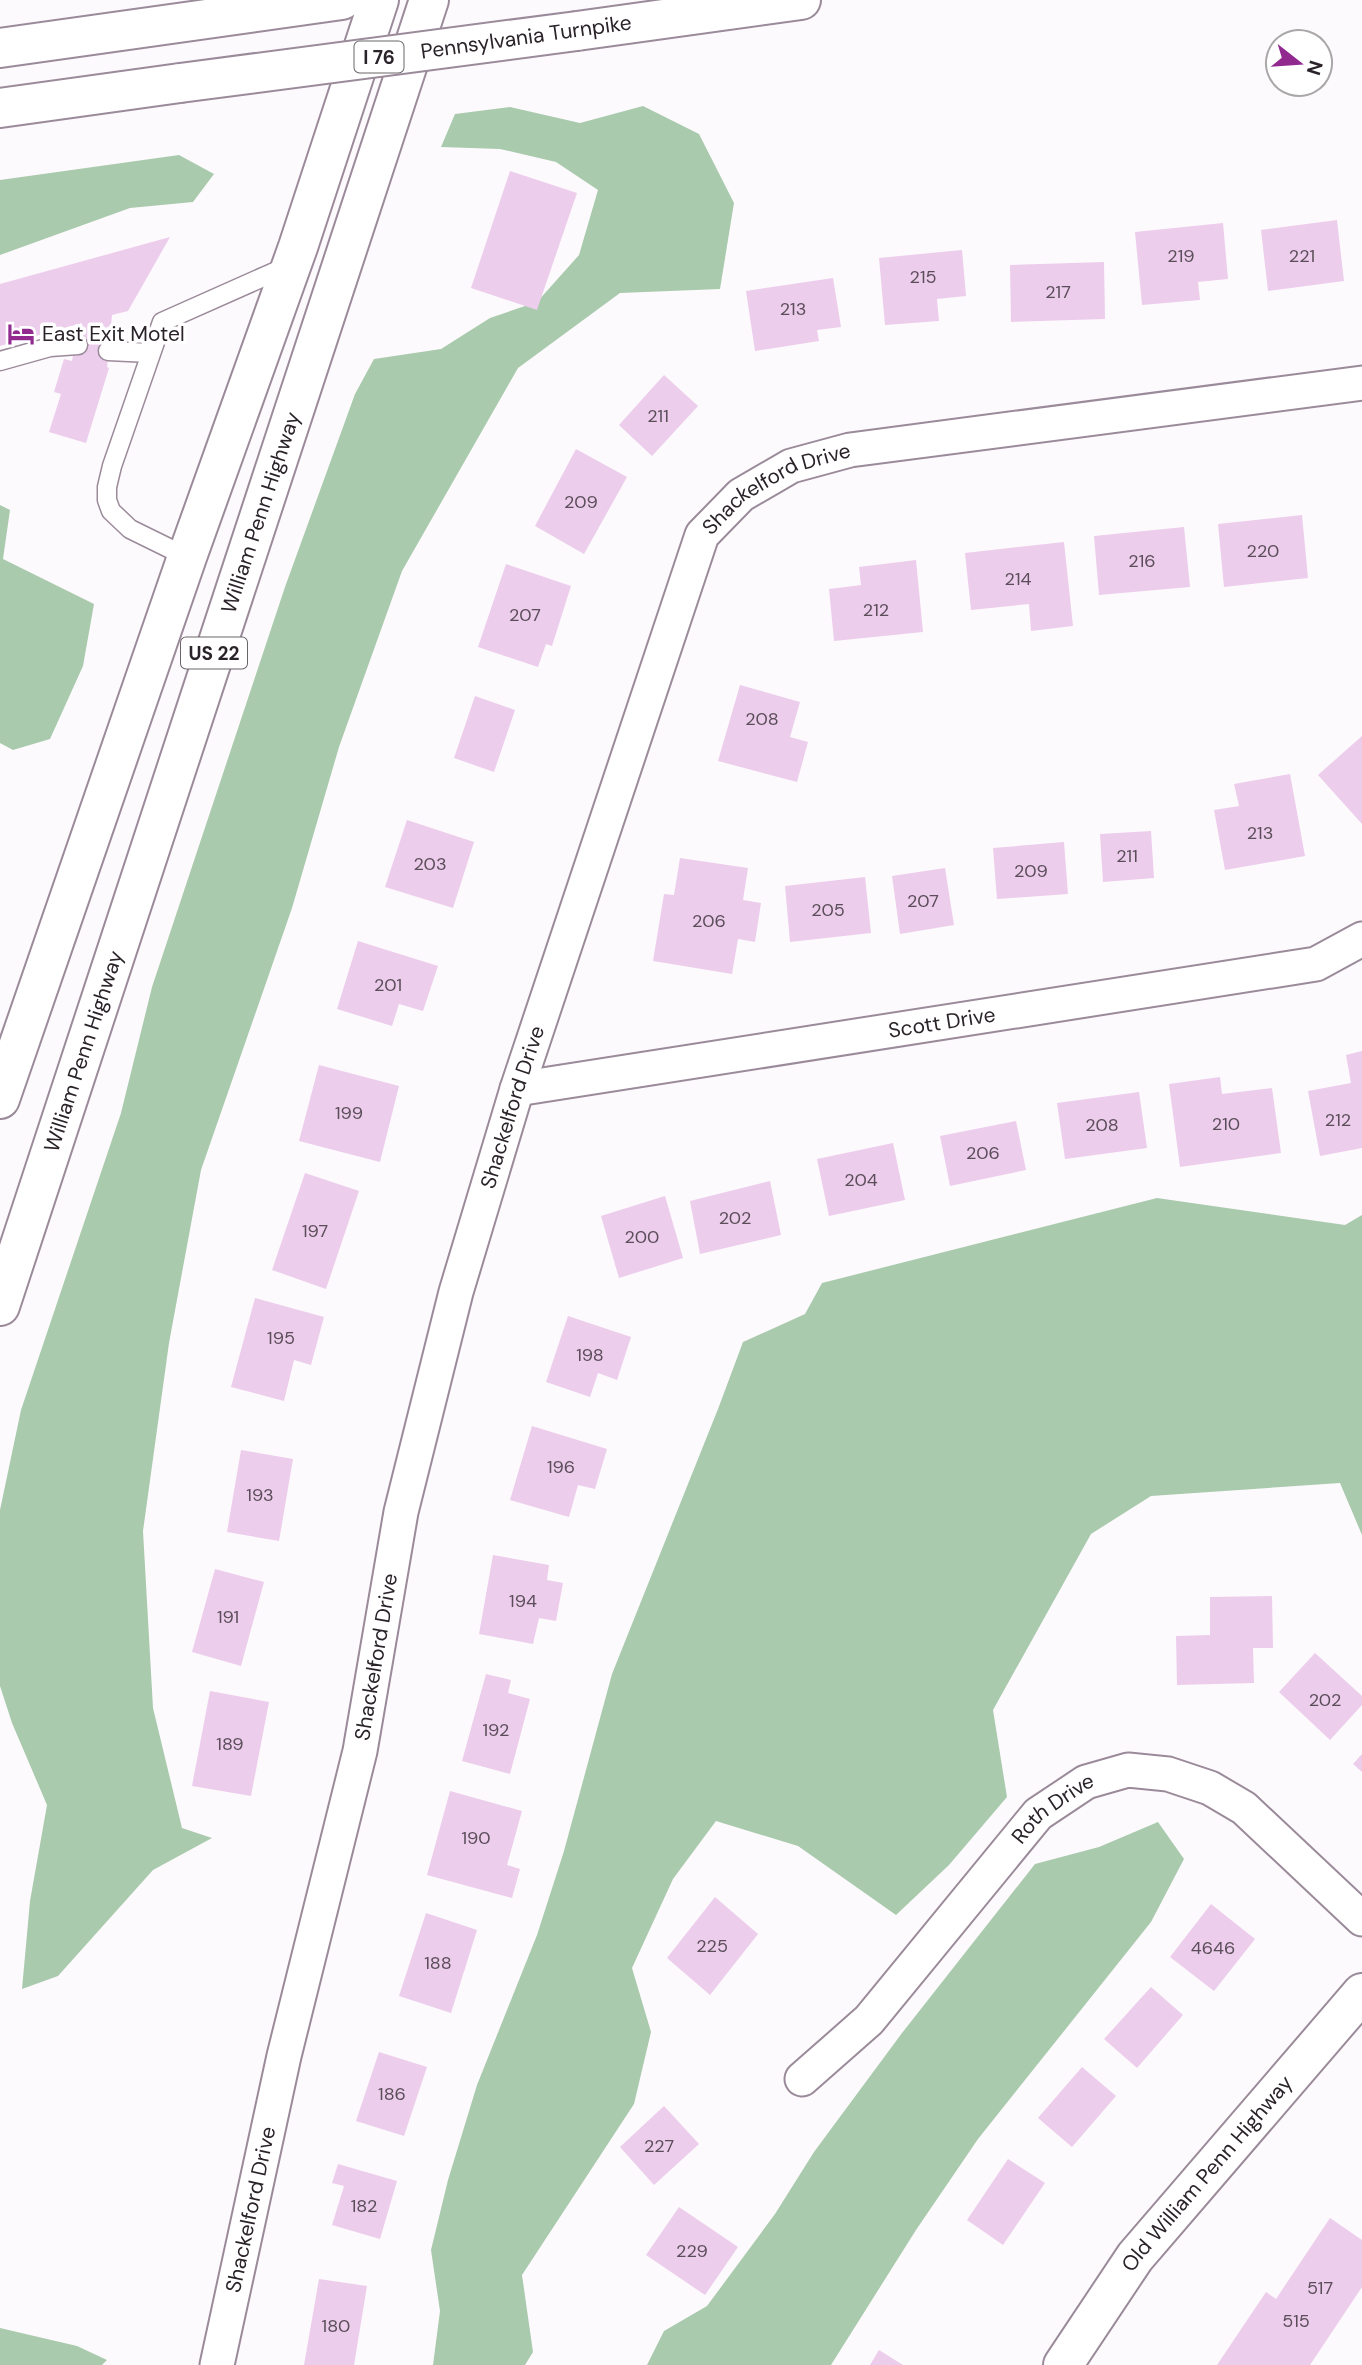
<svg xmlns="http://www.w3.org/2000/svg" width="1362" height="2365" font-family="'DM Sans',sans-serif">
	<style>
		.forest { fill: #a9caad }
		.building { fill: #edcdec }
		.lines { fill: none; stroke-linecap: round; stroke-linejoin: round }
		.service-casing { stroke: #9b8b9a; stroke-width: 21 }
		.minor-casing { stroke: #9b8b9a; stroke-width: 37 }
		.secondary-casing { stroke: #9b8b9a; stroke-width: 42 }
		.trunk-casing { stroke: #9b8b9a; stroke-width: 42 }
		.motorway-casing { stroke: #9b8b9a; stroke-width: 42 }
		.service { stroke: #fff; stroke-width: 18 }
		.minor { stroke: #fff; stroke-width: 33 }
		.secondary { stroke: #fff; stroke-width: 38 }
		.trunk { stroke: #fff; stroke-width: 38 }
		.motorway { stroke: #fff; stroke-width: 38 }
		.motorway-bridge-casing { stroke: #9b8b9a; stroke-width: 42; stroke-linecap: butt }
		.motorway-bridge { stroke: #fff; stroke-width: 38 }
		.labels { text-anchor: middle; stroke-width: 7; stroke-linejoin: round; paint-order: stroke }
		.number-label { font-size: 18px; fill: #5b4e5a }
		.shield { fill: #fff; stroke: #6a6569; stroke-width: 2 }
		.shield-label { font-size: 19px; font-weight: bold; fill: #2a2329 }
		.street-label { font-size: 21px; fill: #2a2329; stroke: #fff }
		.poi-label { font-size: 21px; fill: #2a2329; stroke: #fff; text-anchor: start }
	</style>
	<rect width="100%" height="100%" fill="#fdfafd"/>
	<g class="forest">
		<path d="M 643,106 L 699,134 L 734,203 L 720,289 L 620,293 L 518,368 L 402,571 L 339,747 L 292,908 L 201,1170 L 169,1343 L 143,1531 L 153,1708 L 182,1828 L 212,1838 L 153,1870 L 58,1976 L 22,1989 L 30,1901 L 47,1805 L 12,1723 L 0,1686 L 0,1510 L 21,1410 L 121,1113 L 152,987 L 285,587 L 355,394 L 374,359 L 441,349 L 490,318 L 537,302 L 579,255 L 598,190 L 556,162 L 500,149 L 441,147 L 455,114 L 510,107 L 580,123 Z"/>
		<path d="M 179,155 L 214,174 L 193,202 L 130,208 L 0,255 L 0,180 Z"/>
		<path d="M 0,505 L 10,510 L 3,559 L 94,604 L 83,666 L 50,739 L 13,750 L 0,743 Z"/>
		<path d="M 1157,1198 L 1345,1225 L 1362,1215 L 1362,1535 L 1340,1483 L 1151,1496 L 1091,1534 L 993,1710 L 1007,1797 L 949,1865 L 896,1915 L 798,1846 L 716,1821 L 673,1879 L 632,1968 L 651,2032 L 634,2104 L 522,2275 L 533,2352 L 525,2365 L 433,2365 L 440,2311 L 431,2250 L 448,2180 L 477,2085 L 537,1935 L 564,1851 L 612,1674 L 718,1409 L 743,1342 L 805,1314 L 822,1283 Z"/>
		<path d="M 1158,1822 L 1184,1859 L 1151,1922 L 978,2139 L 916,2230 L 831,2365 L 647,2365 L 664,2331 L 707,2306 L 775,2214 L 814,2152 L 902,2033 L 1035,1864 L 1099,1847 Z"/>
		<path d="M 0,2328 L 77,2346 L 107,2360 L 102,2365 L 0,2365 Z"/>
	</g>
	<g class="building">
		<path d="M 510,171 L 577,193 L 537,310 L 471,288 Z"/>
		<path d="M 1337,220 L 1344,281 L 1268,291 L 1261,230 Z"/>
		<path d="M 1223,223 L 1228,279 L 1198,282 L 1200,300 L 1142,305 L 1135,232 Z"/>
		<path d="M 170,237 L 128,311 L 112,315 L 107,367 L 109,368 L 86,443 L 49,432 L 61,394 L 54,392 L 64,359 L 72,361 L 73,355 L 77,356 L 82,323 L 0,346 L 0,284 Z"/>
		<path d="M 962,250 L 966,296 L 937,299 L 939,321 L 885,325 L 879,258 Z"/>
		<path d="M 1104,262 L 1105,319 L 1011,322 L 1010,265 Z"/>
		<path d="M 833,278 L 841,327 L 817,330 L 819,341 L 755,351 L 746,291 Z"/>
		<path d="M 664,375 L 698,406 L 652,456 L 619,425 Z"/>
		<path d="M 576,449 L 627,477 L 584,554 L 535,526 Z"/>
		<path d="M 1302,515 L 1308,578 L 1224,587 L 1218,524 Z"/>
		<path d="M 1184,527 L 1190,587 L 1099,595 L 1094,536 Z"/>
		<path d="M 1064,542 L 1073,626 L 1031,631 L 1029,604 L 971,610 L 965,553 Z"/>
		<path d="M 916,560 L 923,632 L 834,641 L 829,589 L 861,585 L 859,567 Z"/>
		<path d="M 506,564 L 571,586 L 552,646 L 546,644 L 538,667 L 478,647 Z"/>
		<path d="M 740,685 L 800,702 L 790,737 L 808,742 L 797,782 L 718,761 Z"/>
		<path d="M 475,696 L 515,710 L 494,772 L 454,758 Z"/>
		<path d="M 1362,736 L 1362,824 L 1318,775 Z"/>
		<path d="M 1290,774 L 1305,856 L 1225,870 L 1214,810 L 1239,806 L 1234,784 Z"/>
		<path d="M 407,820 L 474,842 L 453,908 L 385,887 Z"/>
		<path d="M 1151,831 L 1154,878 L 1103,882 L 1100,834 Z"/>
		<path d="M 1064,842 L 1068,894 L 997,899 L 993,848 Z"/>
		<path d="M 680,858 L 748,868 L 743,900 L 761,903 L 755,942 L 738,939 L 732,974 L 653,961 L 664,894 L 674,895 Z"/>
		<path d="M 945,868 L 954,925 L 900,934 L 892,876 Z"/>
		<path d="M 865,877 L 871,933 L 790,942 L 785,886 Z"/>
		<path d="M 358,941 L 438,966 L 423,1011 L 399,1004 L 392,1026 L 337,1009 Z"/>
		<path d="M 1362,1051 L 1362,1148 L 1320,1156 L 1308,1091 L 1351,1083 L 1346,1055 Z"/>
		<path d="M 319,1065 L 399,1086 L 380,1162 L 299,1141 Z"/>
		<path d="M 1220,1077 L 1222,1094 L 1272,1088 L 1281,1153 L 1180,1167 L 1169,1084 Z"/>
		<path d="M 1139,1092 L 1147,1148 L 1065,1159 L 1057,1103 Z"/>
		<path d="M 1016,1121 L 1026,1170 L 950,1186 L 940,1136 Z"/>
		<path d="M 893,1143 L 905,1200 L 829,1216 L 817,1159 Z"/>
		<path d="M 305,1173 L 359,1191 L 326,1289 L 272,1270 Z"/>
		<path d="M 770,1181 L 781,1235 L 700,1254 L 690,1201 Z"/>
		<path d="M 665,1196 L 683,1258 L 619,1278 L 601,1216 Z"/>
		<path d="M 255,1298 L 324,1317 L 311,1365 L 294,1360 L 284,1401 L 231,1387 Z"/>
		<path d="M 568,1316 L 631,1337 L 617,1380 L 598,1373 L 590,1397 L 546,1382 Z"/>
		<path d="M 532,1426 L 607,1449 L 595,1489 L 578,1485 L 569,1517 L 510,1500 Z"/>
		<path d="M 241,1450 L 293,1459 L 279,1541 L 227,1532 Z"/>
		<path d="M 493,1555 L 549,1565 L 547,1580 L 563,1583 L 556,1621 L 539,1618 L 533,1644 L 479,1634 Z"/>
		<path d="M 215,1569 L 264,1582 L 241,1666 L 192,1652 Z"/>
		<path d="M 1272,1596 L 1273,1648 L 1253,1648 L 1254,1683 L 1177,1685 L 1176,1636 L 1210,1635 L 1210,1597 Z"/>
		<path d="M 1315,1653 L 1362,1696 L 1362,1705 L 1330,1740 L 1279,1692 Z"/>
		<path d="M 486,1674 L 511,1680 L 508,1693 L 530,1699 L 510,1774 L 462,1761 Z"/>
		<path d="M 210,1691 L 269,1702 L 251,1796 L 192,1786 Z"/>
		<path d="M 1362,1754 L 1362,1772 L 1353,1764 Z"/>
		<path d="M 450,1791 L 522,1811 L 507,1865 L 520,1869 L 512,1898 L 427,1875 Z"/>
		<path d="M 715,1897 L 758,1934 L 710,1995 L 667,1958 Z"/>
		<path d="M 1211,1904 L 1255,1939 L 1214,1991 L 1170,1957 Z"/>
		<path d="M 426,1913 L 477,1930 L 451,2013 L 399,1996 Z"/>
		<path d="M 1151,1987 L 1183,2015 L 1137,2068 L 1104,2039 Z"/>
		<path d="M 379,2052 L 427,2067 L 404,2136 L 356,2121 Z"/>
		<path d="M 1082,2067 L 1116,2096 L 1072,2147 L 1038,2118 Z"/>
		<path d="M 664,2106 L 699,2144 L 654,2185 L 620,2147 Z"/>
		<path d="M 1008,2159 L 1045,2183 L 1003,2245 L 967,2220 Z"/>
		<path d="M 338,2164 L 397,2181 L 380,2239 L 332,2225 L 344,2186 L 332,2183 Z"/>
		<path d="M 679,2207 L 738,2247 L 705,2295 L 646,2255 Z"/>
		<path d="M 1330,2218 L 1362,2240 L 1362,2287 L 1310,2365 L 1217,2365 L 1266,2292 L 1276,2299 Z"/>
		<path d="M 319,2279 L 367,2286 L 354,2365 L 304,2365 Z"/>
		<path d="M 879,2350 L 903,2365 L 870,2365 Z"/>
	</g>
	<g class="lines">
		<defs>
			<g id="service">
				<path d="M 108,351 L 150,353"/>
				<path d="M 0,361 L 50,347 L 78,345"/>
				<path d="M 187,557 L 130,529 L 111,511 L 107,500 L 107,487 L 112,466 L 162,322 L 288,266"/>
			</g>
			<g id="minor">
				<path id="s1" d="M 517,1089 L 1316,964 L 1362,939"/>
				<path id="s2" d="M 802,2079 L 869,2020 L 1038,1814 L 1086,1782 L 1128,1770 L 1168,1774 L 1210,1788 L 1244,1808 L 1362,1919"/>
				<path id="s3" d="M 217,2365 L 284,2056 L 360,1751 L 401,1512 L 456,1292 L 517,1089 L 702,535 L 741,495 L 791,466 L 850,450 L 1362,383"/>
			</g>
			<g id="secondary">
				<path id="s4" d="M 1063,2365 L 1135,2257 L 1362,1993"/>
			</g>
			<g id="trunk">
				<path d="M 0,1099 L 187,557 L 298,247 L 379,0"/>
				<path id="s5" d="M 0,1306 L 429,0"/>
			</g>
			<g id="motorway">
				<path d="M 577,31 L 801,0"/>
				<path d="M 0,48 L 342,0"/>
				<path d="M 0,108 L 180,83"/>
			</g>
		</defs>
		<use href="#service" class="service-casing"/>
		<use href="#minor" class="minor-casing"/>
		<use href="#secondary" class="secondary-casing"/>
		<use href="#trunk" class="trunk-casing"/>
		<use href="#motorway" class="motorway-casing"/>
		<use href="#service" class="service"/>
		<use href="#minor" class="minor"/>
		<use href="#secondary" class="secondary"/>
		<use href="#trunk" class="trunk"/>
		<use href="#motorway" class="motorway"/>
		<defs>
			<path id="motorway-bridge" d="M 180,83 L 577,31"/>
		</defs>
		<use href="#motorway-bridge" class="motorway-bridge-casing"/>
		<use href="#motorway-bridge" class="motorway-bridge"/>
	</g>
	<defs>
		<symbol id="hotel-bare" viewBox="-9 -9 18 18"><path d="M-6-4.5h1.5V1H6V5H4.5V3h-9V5H-6ZM-4 0a1.8 1.8 0 1 1 3.6 0ZM.5 0V-2.5h3Q6-2.5 6 0Z" fill="#91298e" stroke="#fff" stroke-width="2.5" paint-order="stroke"/></symbol>
	</defs>
	<g fill-rule="evenodd">
		<use href="#hotel-bare" x="2" y="315" width="38" height="38"/>
	</g>
	<g class="labels">
		<g class="number-label">
			<text x="1181" y="262">219</text>
			<text x="1302" y="262">221</text>
			<text x="923" y="283">215</text>
			<text x="1058" y="298">217</text>
			<text x="793" y="315">213</text>
			<text x="658" y="422">211</text>
			<text x="581" y="508">209</text>
			<text x="1263" y="557">220</text>
			<text x="1142" y="567">216</text>
			<text x="1018" y="585">214</text>
			<text x="876" y="616">212</text>
			<text x="525" y="621">207</text>
			<text x="762" y="725">208</text>
			<text x="1260" y="839">213</text>
			<text x="1127" y="862">211</text>
			<text x="430" y="870">203</text>
			<text x="1031" y="877">209</text>
			<text x="923" y="907">207</text>
			<text x="828" y="916">205</text>
			<text x="709" y="927">206</text>
			<text x="388" y="991">201</text>
			<text x="349" y="1119">199</text>
			<text x="1338" y="1126">212</text>
			<text x="1226" y="1130">210</text>
			<text x="1102" y="1131">208</text>
			<text x="983" y="1159">206</text>
			<text x="861" y="1186">204</text>
			<text x="735" y="1224">202</text>
			<text x="315" y="1237">197</text>
			<text x="642" y="1243">200</text>
			<text x="281" y="1344">195</text>
			<text x="590" y="1361">198</text>
			<text x="561" y="1473">196</text>
			<text x="260" y="1501">193</text>
			<text x="523" y="1607">194</text>
			<text x="228" y="1623">191</text>
			<text x="1325" y="1706">202</text>
			<text x="496" y="1736">192</text>
			<text x="230" y="1750">189</text>
			<text x="476" y="1844">190</text>
			<text x="712" y="1952">225</text>
			<text x="1213" y="1954">4646</text>
			<text x="438" y="1969">188</text>
			<text x="392" y="2100">186</text>
			<text x="659" y="2152">227</text>
			<text x="364" y="2212">182</text>
			<text x="692" y="2257">229</text>
			<text x="1320" y="2294">517</text>
			<text x="1296" y="2327">515</text>
			<text x="336" y="2332">180</text>
		</g>
		<g class="shield">
			<rect x="354.5" y="41.5" width="49" height="31" rx="5"/>
			<rect x="181" y="637.5" width="66" height="31" rx="5"/>
		</g>
		<g class="shield-label">
			<text x="379" y="64">I 76</text>
			<text x="214" y="660">US 22</text>
		</g>
		<g class="street-label">
			<text transform="translate(526 37) rotate(-8)" y="7">Pennsylvania Turnpike</text>
			<text dy="7" stroke="none"><textPath href="#s3" startOffset="1986">Shackelford Drive</textPath></text>
			<text dy="7" stroke="none"><textPath href="#s5" startOffset="835">William Penn Highway</textPath></text>
			<text dy="7" stroke="none"><textPath href="#s1" startOffset="430">Scott Drive</textPath></text>
			<text dy="7" stroke="none"><textPath href="#s5" startOffset="268">William Penn Highway</textPath></text>
			<text dy="7" stroke="none"><textPath href="#s3" startOffset="1293">Shackelford Drive</textPath></text>
			<text dy="7" stroke="none"><textPath href="#s3" startOffset="726">Shackelford Drive</textPath></text>
			<text dy="7" stroke="none"><textPath href="#s2" startOffset="371">Roth Drive</textPath></text>
			<text dy="7" stroke="none"><textPath href="#s4" startOffset="240">Old William Penn Highway</textPath></text>
			<text dy="7" stroke="none"><textPath href="#s3" startOffset="159">Shackelford Drive</textPath></text>
		</g>
		<g class="poi-label">
			<text x="42" y="341">East Exit Motel</text>
		</g>
	</g>
	<g transform="translate(1299 63) rotate(107)"><circle r="33" fill="#ffffff" stroke="#aaa7a9" stroke-width="2"/>
	<path d="M0-5L12 26L0 18L-12 26Z" fill="#91298e"/>
	<text y="-10" font-size="19" font-weight="bold" text-anchor="middle" fill="#2a2329">N</text>
	</g>
</svg>
